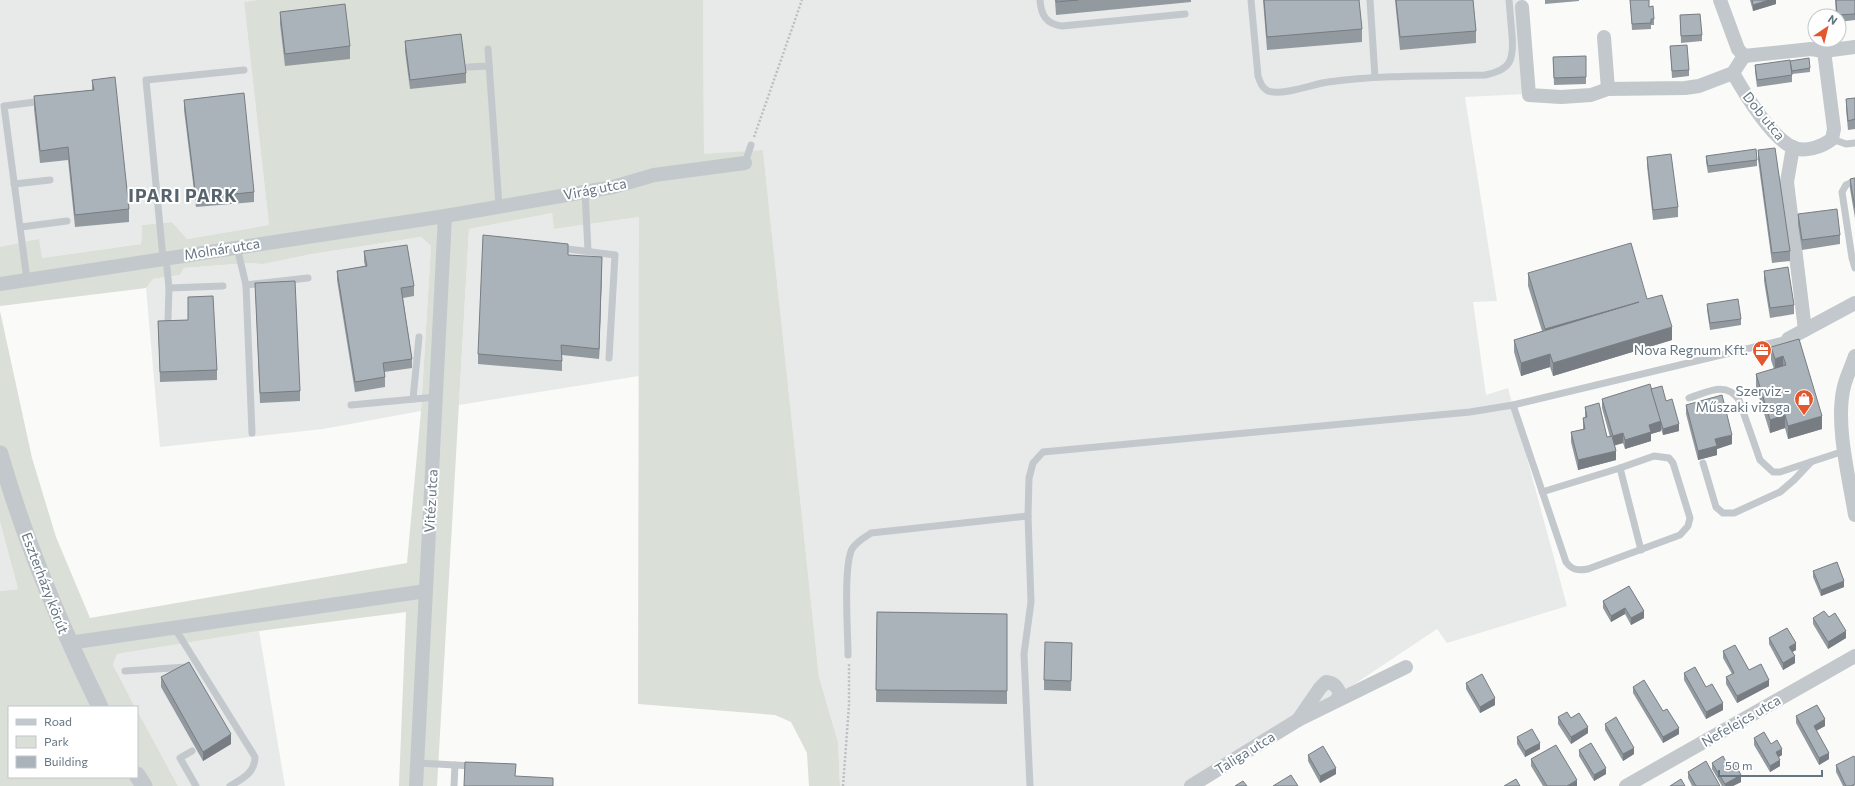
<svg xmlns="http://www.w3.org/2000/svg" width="1855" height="786" font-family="Commissioner,sans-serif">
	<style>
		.built { fill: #e8e9e9 }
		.green { fill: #dadfd7 }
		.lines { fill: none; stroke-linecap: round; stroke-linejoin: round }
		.path { stroke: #bbbfc2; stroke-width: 2.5; stroke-dasharray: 2 2; stroke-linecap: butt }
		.service { stroke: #c3c8cc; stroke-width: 7 }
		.minor { stroke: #c3c8cc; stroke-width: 14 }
		.tertiary { stroke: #c3c8cc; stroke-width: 17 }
		.wall { fill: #929a9f }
		.shaded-wall { fill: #777d82 }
		.building { fill: #aab3b9; stroke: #777d82 }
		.labels { text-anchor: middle; stroke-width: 4; stroke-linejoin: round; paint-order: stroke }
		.street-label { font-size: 14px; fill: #657683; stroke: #fff }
		.poi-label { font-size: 14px; fill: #657683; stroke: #fff; text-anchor: end }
		.district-label { font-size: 18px; font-weight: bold; letter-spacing: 1px; fill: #57646e; stroke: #fff }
	</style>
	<rect width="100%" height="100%" fill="#fafaf8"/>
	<g class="built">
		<path d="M 0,0 L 257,0 L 244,2 L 269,225 L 187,239 L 172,222 L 142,225 L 141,244 L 42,258 L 0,247 Z"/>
		<path d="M 703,0 L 1520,0 L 1526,94 L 1465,97 L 1497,301 L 1473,302 L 1486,395 L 1508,388 L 1567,606 L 1447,643 L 1437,629 L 1202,786 L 840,786 L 838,742 L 819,677 L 763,150 L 704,155 Z"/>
		<path d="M 552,213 L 554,229 L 639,217 L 639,376 L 459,405 L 469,229 Z"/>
		<path d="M 421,237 L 431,246 L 421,411 L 323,429 L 160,447 L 146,288 L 153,279 L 180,275 L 184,268 L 248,263 L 263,264 L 312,254 Z"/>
		<path d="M 0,522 L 18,589 L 0,591 Z"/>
		<path d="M 259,631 L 285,786 L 178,786 L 137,710 L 137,707 L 135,707 L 113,665 L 117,654 Z"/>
	</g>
	<path class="green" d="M 257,0 L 703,0 L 704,154 L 763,150 L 819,677 L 838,742 L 840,786 L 809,786 L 807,753 L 791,722 L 775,715 L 638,704 L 639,217 L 554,229 L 552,213 L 469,229 L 437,786 L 399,786 L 406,612 L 259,631 L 117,654 L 113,665 L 135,707 L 9,707 L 9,777 L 137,777 L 137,710 L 178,786 L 0,786 L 0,591 L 18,589 L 0,522 L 0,311 L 32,458 L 56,537 L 90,618 L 407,563 L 421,411 L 431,246 L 421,237 L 312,254 L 263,264 L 248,263 L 184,268 L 180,275 L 153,279 L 146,288 L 0,306 L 0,247 L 39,239 L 42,258 L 141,244 L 142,225 L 172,222 L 187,239 L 269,225 L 244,2 Z"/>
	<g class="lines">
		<g class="path">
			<path d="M 754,137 L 802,0"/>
			<path d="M 843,786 L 849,705 L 849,663"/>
		</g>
		<g class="service">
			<path d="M 1040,0 C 1041,15 1046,24 1062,26 L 1185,14"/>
			<path d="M 1251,0 L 1258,76 C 1260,82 1262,88 1268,91 C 1283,96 1313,84 1328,82 C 1380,75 1433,76 1485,75 C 1511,70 1514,60 1512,35 C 1511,23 1510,12 1509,0"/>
			<path d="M 1370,0 L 1375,77"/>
			<path d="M 488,49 L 499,206"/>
			<path d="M 468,67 L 489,66"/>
			<path d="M 1832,139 L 1846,144 L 1855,143"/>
			<path d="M 745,163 L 751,145"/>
			<path d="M 1855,181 L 1846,185 L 1842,192 L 1852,258 L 1855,268"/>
			<path d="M 14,184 L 50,180"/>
			<path d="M 585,191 L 588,251"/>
			<path d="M 21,227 L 67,221"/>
			<path d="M 237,247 L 246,285 L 252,433"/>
			<path d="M 560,248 L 615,255 L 609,358"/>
			<path d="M 163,258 L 146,80 L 244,70"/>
			<path d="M 166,258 L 169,288 L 168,319"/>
			<path d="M 27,280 L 4,106 L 43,101"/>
			<path d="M 246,285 L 308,278"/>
			<path d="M 169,288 L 223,286"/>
			<path d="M 1689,398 C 1708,392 1726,381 1739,400 L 1760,460 L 1773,472 L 1780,472 L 1844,451"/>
			<path d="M 413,399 L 419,337"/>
			<path d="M 351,405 L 436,397"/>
			<path d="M 1513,405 L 1566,562 C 1572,570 1578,571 1588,569 L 1680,535 L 1688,526 L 1690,518 L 1673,463 L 1669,458 L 1654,456 L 1620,468 L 1542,492"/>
			<path d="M 1703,463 L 1716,507 L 1723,513 L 1734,513 L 1780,492 L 1794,480 L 1811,462"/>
			<path d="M 1620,468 L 1641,550"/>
			<path d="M 174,627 L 255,757 C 255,773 242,779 230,786"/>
			<path d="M 848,655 C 848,632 843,567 852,549 C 857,541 864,538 871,533 L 1028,516"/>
			<path d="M 125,671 L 187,667"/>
			<path d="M 192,751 L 180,758 L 196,786"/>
			<path d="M 418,763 L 473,766"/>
			<path d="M 454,786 L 455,765"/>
			<path d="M 1030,786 L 1024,654 L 1031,602 L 1028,516 L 1029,478 L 1033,463 L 1043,452 L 1470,412 L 1513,405 L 1788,339"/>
		</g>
		<g class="minor">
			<path d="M 1720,0 L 1738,49 L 1744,56 L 1811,49 L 1824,51 L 1855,47"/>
			<path d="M 1522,7 L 1529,95 L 1561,97 L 1591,95 L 1608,89 L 1685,88 L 1699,86 L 1733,73 L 1744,56"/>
			<path d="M 1604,37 L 1608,89"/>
			<path d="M 1733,73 C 1745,94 1770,136 1792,147 C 1804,153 1822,147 1832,139 L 1834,129 L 1824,51"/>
			<path d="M 1793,147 L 1787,182 L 1805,330"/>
			<path d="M 0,284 L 445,216 L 613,187 L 654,175 L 745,163"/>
			<path d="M 1788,339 L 1855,303"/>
			<path d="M 1855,356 C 1851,368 1845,379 1843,391 C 1836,427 1849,478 1855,515"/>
			<path d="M 69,643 L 426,591"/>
			<path d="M 1298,720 L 1320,688 L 1326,682 C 1334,683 1337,686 1340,694 L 1336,701"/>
			<path d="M 416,786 L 445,216"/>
			<path d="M 1191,786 L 1298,720 L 1406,667"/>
			<path d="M 1626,786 L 1855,656"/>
		</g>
		<g class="tertiary">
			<path d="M 0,454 C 25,542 60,625 100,707"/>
			<path d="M 137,775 L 144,786"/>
		</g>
	</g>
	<g class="wall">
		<path d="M 1055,0 L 1191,0 L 1191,2 L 1056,15 Z"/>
		<path d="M 1263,0 L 1359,0 L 1362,29 L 1362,42 L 1267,50 Z"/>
		<path d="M 1395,0 L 1473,0 L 1476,31 L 1476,43 L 1400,50 Z"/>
		<path d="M 1545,0 L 1579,0 L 1579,1 L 1545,4 Z"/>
		<path d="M 1630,0 L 1649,0 L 1649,7 L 1654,19 L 1654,25 L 1651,25 L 1651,29 L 1632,30 Z"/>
		<path d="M 1750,0 L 1776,0 L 1776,4 L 1753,11 Z"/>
		<path d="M 1835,0 L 1855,0 L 1855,20 L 1839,22 L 1839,16 L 1836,16 Z"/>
		<path d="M 280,12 L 350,46 L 350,59 L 285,66 L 280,24 Z"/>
		<path d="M 1680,15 L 1702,35 L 1702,41 L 1681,43 Z"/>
		<path d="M 405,41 L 466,73 L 466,83 L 410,89 L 405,51 Z"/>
		<path d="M 1670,46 L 1689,70 L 1689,76 L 1672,78 Z"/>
		<path d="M 1586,56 L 1586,84 L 1554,85 L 1553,57 Z"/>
		<path d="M 1790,61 L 1810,68 L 1810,72 L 1792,74 L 1792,82 L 1757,87 L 1755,71 L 1755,65 Z"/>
		<path d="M 92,80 L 129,209 L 129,222 L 75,227 L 68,160 L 40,163 L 34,109 L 34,96 L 92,90 Z"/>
		<path d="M 1855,98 L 1855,129 L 1848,130 L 1846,109 L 1846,99 Z"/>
		<path d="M 184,100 L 254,192 L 254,202 L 196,207 L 184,110 Z"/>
		<path d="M 1758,150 L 1790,251 L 1790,261 L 1772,263 L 1758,160 Z"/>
		<path d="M 1706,156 L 1757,160 L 1757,166 L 1708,173 L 1706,162 Z"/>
		<path d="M 1647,157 L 1678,207 L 1678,217 L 1653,220 L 1647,166 Z"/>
		<path d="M 1855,178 L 1855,218 L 1850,189 L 1850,179 Z"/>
		<path d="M 1798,214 L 1840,235 L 1840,244 L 1802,250 L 1798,224 Z"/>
		<path d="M 364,251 L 414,286 L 414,296 L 403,298 L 412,359 L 412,368 L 384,372 L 385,377 L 385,387 L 355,392 L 337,280 L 337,271 L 365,266 L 364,261 Z"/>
		<path d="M 568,255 L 602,267 L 599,359 L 562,355 L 562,371 L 478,364 L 478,354 Z"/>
		<path d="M 1764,271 L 1794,305 L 1794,314 L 1770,318 L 1764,281 Z"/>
		<path d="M 1528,273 L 1647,299 L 1672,340 L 1553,376 L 1550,367 L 1521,376 L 1514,352 L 1514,340 L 1542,331 L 1528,286 Z"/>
		<path d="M 255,283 L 300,391 L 300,401 L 260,403 Z"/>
		<path d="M 188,297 L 217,370 L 217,380 L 160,382 L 158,321 L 188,320 Z"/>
		<path d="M 1707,304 L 1741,319 L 1741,325 L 1710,330 L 1707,310 Z"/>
		<path d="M 1799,339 L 1822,429 L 1788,439 L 1785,428 L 1770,433 L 1756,387 L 1756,374 L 1774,369 L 1771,360 L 1771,347 Z"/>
		<path d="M 1651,390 L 1666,401 L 1679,431 L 1663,435 L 1661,429 L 1661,431 L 1651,434 L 1651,441 L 1625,449 L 1623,443 L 1615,445 L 1616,460 L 1578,470 L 1571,442 L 1571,432 L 1583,429 L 1583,418 L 1585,417 L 1585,407 L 1607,437 L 1610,437 L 1602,408 L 1602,399 Z"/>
		<path d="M 1686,405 L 1732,444 L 1717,449 L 1717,455 L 1698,460 L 1686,414 Z"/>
		<path d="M 1813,571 L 1844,587 L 1821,596 L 1813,577 Z"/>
		<path d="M 1629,586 L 1644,618 L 1631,625 L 1625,614 L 1611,622 L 1603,608 L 1603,601 Z"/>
		<path d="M 877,612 L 1007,614 L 1007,704 L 876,702 Z"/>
		<path d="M 1829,617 L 1846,638 L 1828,649 L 1813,624 L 1813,618 Z"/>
		<path d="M 1769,638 L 1796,650 L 1792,652 L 1795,663 L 1783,670 L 1769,644 Z"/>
		<path d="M 1072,643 L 1071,691 L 1044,690 L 1044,680 Z"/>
		<path d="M 1723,651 L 1749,670 L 1769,686 L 1737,703 L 1726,684 L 1726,677 L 1732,674 L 1723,658 Z"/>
		<path d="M 1684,673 L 1706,687 L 1723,710 L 1706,719 L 1684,680 Z"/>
		<path d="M 161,677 L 231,744 L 203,761 L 161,687 Z"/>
		<path d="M 1466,683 L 1495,705 L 1480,713 L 1466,689 Z"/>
		<path d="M 1633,687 L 1663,711 L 1679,734 L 1663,743 L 1633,693 Z"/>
		<path d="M 1796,716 L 1825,726 L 1816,731 L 1829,759 L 1819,765 L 1796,723 Z"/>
		<path d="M 1558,717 L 1571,718 L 1588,733 L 1571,744 L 1558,724 Z"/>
		<path d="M 1605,724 L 1634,754 L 1623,761 L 1605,730 Z"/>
		<path d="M 1517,737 L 1540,749 L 1525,757 L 1517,744 Z"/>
		<path d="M 1754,738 L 1771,744 L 1782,755 L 1778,757 L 1780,766 L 1770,772 L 1754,745 Z"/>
		<path d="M 1579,750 L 1606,774 L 1594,781 L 1579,756 Z"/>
		<path d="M 1308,755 L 1336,774 L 1320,783 L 1308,761 Z"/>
		<path d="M 1531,759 L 1577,786 L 1543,786 L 1531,766 Z"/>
		<path d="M 1712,763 L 1728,766 L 1741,782 L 1733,786 L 1722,786 L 1712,769 Z"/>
		<path d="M 1836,765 L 1855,786 L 1843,786 L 1836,772 Z"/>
		<path d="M 1688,772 L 1720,786 L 1692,786 L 1688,778 Z"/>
	</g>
	<g class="shaded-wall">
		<path d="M 1769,0 L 1776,0 L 1776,4 L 1753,11 L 1753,5 Z"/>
		<path d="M 602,257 L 602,267 L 599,359 L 599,349 Z"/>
		<path d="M 1639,302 L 1545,341 L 1545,329 Z"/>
		<path d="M 1672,327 L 1672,340 L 1553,376 L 1553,363 Z"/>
		<path d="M 1550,354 L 1550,367 L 1521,376 L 1521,363 Z"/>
		<path d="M 1783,356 L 1783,369 L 1775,371 L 1775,359 Z"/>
		<path d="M 1785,415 L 1785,428 L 1770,433 L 1770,420 Z"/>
		<path d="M 1822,416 L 1822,429 L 1788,439 L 1788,426 Z"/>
		<path d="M 1661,421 L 1661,431 L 1651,434 L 1651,441 L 1625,449 L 1625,440 L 1649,425 Z"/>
		<path d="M 1679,424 L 1679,431 L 1663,435 L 1663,429 Z"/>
		<path d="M 1623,433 L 1623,443 L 1613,446 L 1613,436 Z"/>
		<path d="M 1732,435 L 1732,444 L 1717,449 L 1717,455 L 1698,460 L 1698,451 L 1715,439 Z"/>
		<path d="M 1616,451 L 1616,460 L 1578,470 L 1578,460 Z"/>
		<path d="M 1844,581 L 1844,587 L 1821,596 L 1821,590 Z"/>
		<path d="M 1625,608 L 1625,614 L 1611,622 L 1611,616 Z"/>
		<path d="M 1644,611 L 1644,618 L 1631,625 L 1631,618 Z"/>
		<path d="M 1846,631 L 1846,638 L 1828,649 L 1828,642 Z"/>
		<path d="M 1796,643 L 1796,650 L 1789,654 L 1789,647 Z"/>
		<path d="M 1795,656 L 1795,663 L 1783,670 L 1783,663 Z"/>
		<path d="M 1769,680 L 1769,686 L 1737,703 L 1737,696 Z"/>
		<path d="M 1495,698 L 1495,705 L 1480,713 L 1480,707 Z"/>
		<path d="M 1723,703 L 1723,710 L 1706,719 L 1706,712 Z"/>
		<path d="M 1825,719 L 1825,726 L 1814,732 L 1814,726 Z"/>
		<path d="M 1588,727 L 1588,733 L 1571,744 L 1571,737 Z"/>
		<path d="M 1679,728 L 1679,734 L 1663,743 L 1663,737 Z"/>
		<path d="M 231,734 L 231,744 L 203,761 L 203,752 Z"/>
		<path d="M 1540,743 L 1540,749 L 1525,757 L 1525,751 Z"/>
		<path d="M 1634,748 L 1634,754 L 1623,761 L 1623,754 Z"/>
		<path d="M 1782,749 L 1782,755 L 1776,759 L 1776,752 Z"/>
		<path d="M 1829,753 L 1829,759 L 1819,765 L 1819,758 Z"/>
		<path d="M 1780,760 L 1780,766 L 1770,772 L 1770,766 Z"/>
		<path d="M 1336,768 L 1336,774 L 1320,783 L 1320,776 Z"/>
		<path d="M 1606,768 L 1606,774 L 1594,781 L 1594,775 Z"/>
		<path d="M 1741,775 L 1741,782 L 1733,786 L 1725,786 L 1725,784 Z"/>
		<path d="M 1577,780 L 1577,786 L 1567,786 Z"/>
	</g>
	<g class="building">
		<path d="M 1056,0 L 1078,0 L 1056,2 Z"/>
		<path d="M 1264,0 L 1359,0 L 1362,29 L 1267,37 Z"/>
		<path d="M 1396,0 L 1473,0 L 1476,31 L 1400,37 Z"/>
		<path d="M 1630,0 L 1649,0 L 1649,7 L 1653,6 L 1654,19 L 1651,19 L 1651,23 L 1632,24 Z"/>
		<path d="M 1752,0 L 1769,0 L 1753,5 Z"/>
		<path d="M 1836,0 L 1855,0 L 1855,14 L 1837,15 Z"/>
		<path d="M 345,4 L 350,46 L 285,54 L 280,12 Z"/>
		<path d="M 1700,14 L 1702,35 L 1681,36 L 1680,15 Z"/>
		<path d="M 461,34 L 466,73 L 410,80 L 405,41 Z"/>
		<path d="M 1687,45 L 1689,70 L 1672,71 L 1670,46 Z"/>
		<path d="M 1586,56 L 1586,77 L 1554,78 L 1553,57 Z"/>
		<path d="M 1809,58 L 1810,68 L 1792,71 L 1790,61 Z"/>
		<path d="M 1790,60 L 1792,75 L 1757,80 L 1755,65 Z"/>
		<path d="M 115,77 L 129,209 L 75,215 L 68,147 L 40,151 L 34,96 L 94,90 L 92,80 Z"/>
		<path d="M 244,93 L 254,192 L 196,198 L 184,100 Z"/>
		<path d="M 1855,98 L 1855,119 L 1848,121 L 1846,99 Z"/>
		<path d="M 1775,148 L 1790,251 L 1772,253 L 1758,150 Z"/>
		<path d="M 1756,149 L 1757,160 L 1708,166 L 1706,156 Z"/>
		<path d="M 1671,154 L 1678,207 L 1653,210 L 1647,157 Z"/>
		<path d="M 1855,178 L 1855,208 L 1850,179 Z"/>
		<path d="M 1837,209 L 1840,235 L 1802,240 L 1798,214 Z"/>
		<path d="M 483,235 L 568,244 L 568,255 L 602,257 L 599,349 L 561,345 L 562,361 L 478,354 Z"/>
		<path d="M 1631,243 L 1647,299 L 1662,295 L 1672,327 L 1553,363 L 1550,354 L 1521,363 L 1514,340 L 1639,302 L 1545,329 L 1528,273 Z"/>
		<path d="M 407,245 L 414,286 L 401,288 L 412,359 L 383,363 L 385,377 L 355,382 L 337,271 L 367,266 L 364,251 Z"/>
		<path d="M 1788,267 L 1794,305 L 1770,308 L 1764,271 Z"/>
		<path d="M 295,281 L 300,391 L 260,393 L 255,283 Z"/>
		<path d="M 213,296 L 217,370 L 160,372 L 158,321 L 188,320 L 188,297 Z"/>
		<path d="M 1738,299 L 1741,319 L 1710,323 L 1707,304 Z"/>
		<path d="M 1799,339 L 1822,416 L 1788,426 L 1785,415 L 1770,420 L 1756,374 L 1786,365 L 1783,356 L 1775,359 L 1771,347 Z"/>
		<path d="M 1650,384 L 1661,421 L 1649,425 L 1651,432 L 1625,440 L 1623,433 L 1613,436 L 1602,399 Z"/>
		<path d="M 1662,386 L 1666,401 L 1672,399 L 1679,424 L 1663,429 L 1651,389 Z"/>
		<path d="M 1722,395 L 1732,435 L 1715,439 L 1717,446 L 1698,451 L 1686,405 Z"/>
		<path d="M 1599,403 L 1607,437 L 1612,436 L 1616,451 L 1578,460 L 1571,432 L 1585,429 L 1583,418 L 1587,417 L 1585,407 Z"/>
		<path d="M 1837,562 L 1844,581 L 1821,590 L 1813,571 Z"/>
		<path d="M 1629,586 L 1644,611 L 1631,618 L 1625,608 L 1611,616 L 1603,601 Z"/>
		<path d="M 1824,611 L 1829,617 L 1835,613 L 1846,631 L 1828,642 L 1813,618 Z"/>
		<path d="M 877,612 L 1007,614 L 1007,691 L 876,690 Z"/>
		<path d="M 1787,628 L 1796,643 L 1789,647 L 1795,656 L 1783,663 L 1769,638 Z"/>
		<path d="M 1045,642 L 1072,643 L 1071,681 L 1044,680 Z"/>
		<path d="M 1735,645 L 1749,670 L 1761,664 L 1769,680 L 1737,696 L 1726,677 L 1734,673 L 1723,651 Z"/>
		<path d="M 189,662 L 231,734 L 203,752 L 161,677 Z"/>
		<path d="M 1695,667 L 1706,687 L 1712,684 L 1723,703 L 1706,712 L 1684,673 Z"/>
		<path d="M 1482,674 L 1495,698 L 1480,707 L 1466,683 Z"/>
		<path d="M 1644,680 L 1663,711 L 1667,709 L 1679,728 L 1663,737 L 1633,687 Z"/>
		<path d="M 1817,705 L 1825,719 L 1814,726 L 1829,753 L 1819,758 L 1796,716 Z"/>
		<path d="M 1567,712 L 1571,718 L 1579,713 L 1588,727 L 1571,737 L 1558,717 Z"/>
		<path d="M 1616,717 L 1634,748 L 1623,754 L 1605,724 Z"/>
		<path d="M 1532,729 L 1540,743 L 1525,751 L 1517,737 Z"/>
		<path d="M 1764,732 L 1771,744 L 1777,740 L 1782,749 L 1776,752 L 1780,760 L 1770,766 L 1754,738 Z"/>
		<path d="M 1591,743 L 1606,768 L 1594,775 L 1579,750 Z"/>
		<path d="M 1556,745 L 1577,780 L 1567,786 L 1547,786 L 1531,759 Z"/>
		<path d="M 1323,746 L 1336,768 L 1320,776 L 1308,755 Z"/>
		<path d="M 1723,756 L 1728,766 L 1734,762 L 1741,775 L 1725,784 L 1712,763 Z"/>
		<path d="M 1854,756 L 1855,758 L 1855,784 L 1851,786 L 1846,786 L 1836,765 Z"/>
		<path d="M 1706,761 L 1720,786 L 1696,786 L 1688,772 Z"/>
		<path d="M 465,762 L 516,764 L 515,776 L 553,778 L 553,786 L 464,786 Z"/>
		<path d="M 1291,775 L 1298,786 L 1273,786 Z"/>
		<path d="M 1516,779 L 1520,786 L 1504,786 Z"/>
		<path d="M 1681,779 L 1685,786 L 1670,786 Z"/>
		<path d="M 1243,781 L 1247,786 L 1235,786 Z"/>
	</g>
	<defs>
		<symbol id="office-pin" viewBox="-11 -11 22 30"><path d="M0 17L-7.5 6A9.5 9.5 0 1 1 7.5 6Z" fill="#e4572e" stroke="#fff"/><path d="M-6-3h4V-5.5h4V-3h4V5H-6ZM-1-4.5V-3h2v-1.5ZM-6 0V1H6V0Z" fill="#fff"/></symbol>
		<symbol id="shop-pin" viewBox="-11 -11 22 30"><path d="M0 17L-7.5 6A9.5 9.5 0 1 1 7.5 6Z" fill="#e4572e" stroke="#fff"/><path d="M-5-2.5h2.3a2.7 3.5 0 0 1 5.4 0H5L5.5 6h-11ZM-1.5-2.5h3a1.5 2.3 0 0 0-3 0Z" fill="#fff"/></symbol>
	</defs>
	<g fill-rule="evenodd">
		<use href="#office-pin" x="1751" y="339" width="22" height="30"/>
		<use href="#shop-pin" x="1793" y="388" width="22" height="30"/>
	</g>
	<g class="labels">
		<g class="street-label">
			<text transform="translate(1764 116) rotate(51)" y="5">Dob utca</text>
			<text transform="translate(595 189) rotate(-11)" y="5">Virág utca</text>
			<text transform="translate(222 249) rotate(-9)" y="5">Molnár utca</text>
			<text transform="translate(431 501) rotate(-87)" y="5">Vitéz utca</text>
			<text transform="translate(45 583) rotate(69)" y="5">Eszterházy körút</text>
			<text transform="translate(1741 721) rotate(-30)" y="5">Nefelejcs utca</text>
			<text transform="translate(1245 753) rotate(-32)" y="5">Taliga utca</text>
		</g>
		<g class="poi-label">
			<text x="1748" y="355">Nova Regnum Kft.</text>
			<text x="1790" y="396">Szerviz -<tspan x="1790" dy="16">Műszaki vizsga</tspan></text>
		</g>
		<g class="district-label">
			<text x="183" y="202">IPARI PARK</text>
		</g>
	</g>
	<rect x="8" y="706" width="130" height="72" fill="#ffffff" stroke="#c1c8cd"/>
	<rect x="16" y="719" width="20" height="6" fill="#c3c8cc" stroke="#c1c8cd"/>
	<text x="44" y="726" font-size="12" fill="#657683">Road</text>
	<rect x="16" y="736" width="20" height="12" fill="#dadfd7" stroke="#c1c8cd"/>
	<text x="44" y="746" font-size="12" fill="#657683">Park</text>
	<rect x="16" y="756" width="20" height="12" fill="#aab3b9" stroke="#c1c8cd"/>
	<text x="44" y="766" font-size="12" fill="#657683">Building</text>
	<g transform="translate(1827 28) rotate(35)"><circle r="19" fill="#ffffff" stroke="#c1c8cd"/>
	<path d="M0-3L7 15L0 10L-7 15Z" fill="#e4572e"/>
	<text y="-6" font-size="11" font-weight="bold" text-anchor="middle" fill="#657683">N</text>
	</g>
	<path d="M1719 770v6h103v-6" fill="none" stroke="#657683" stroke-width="2"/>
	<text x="1725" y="770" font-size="12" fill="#657683" stroke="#ffffff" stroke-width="3" paint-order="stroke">50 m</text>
</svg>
